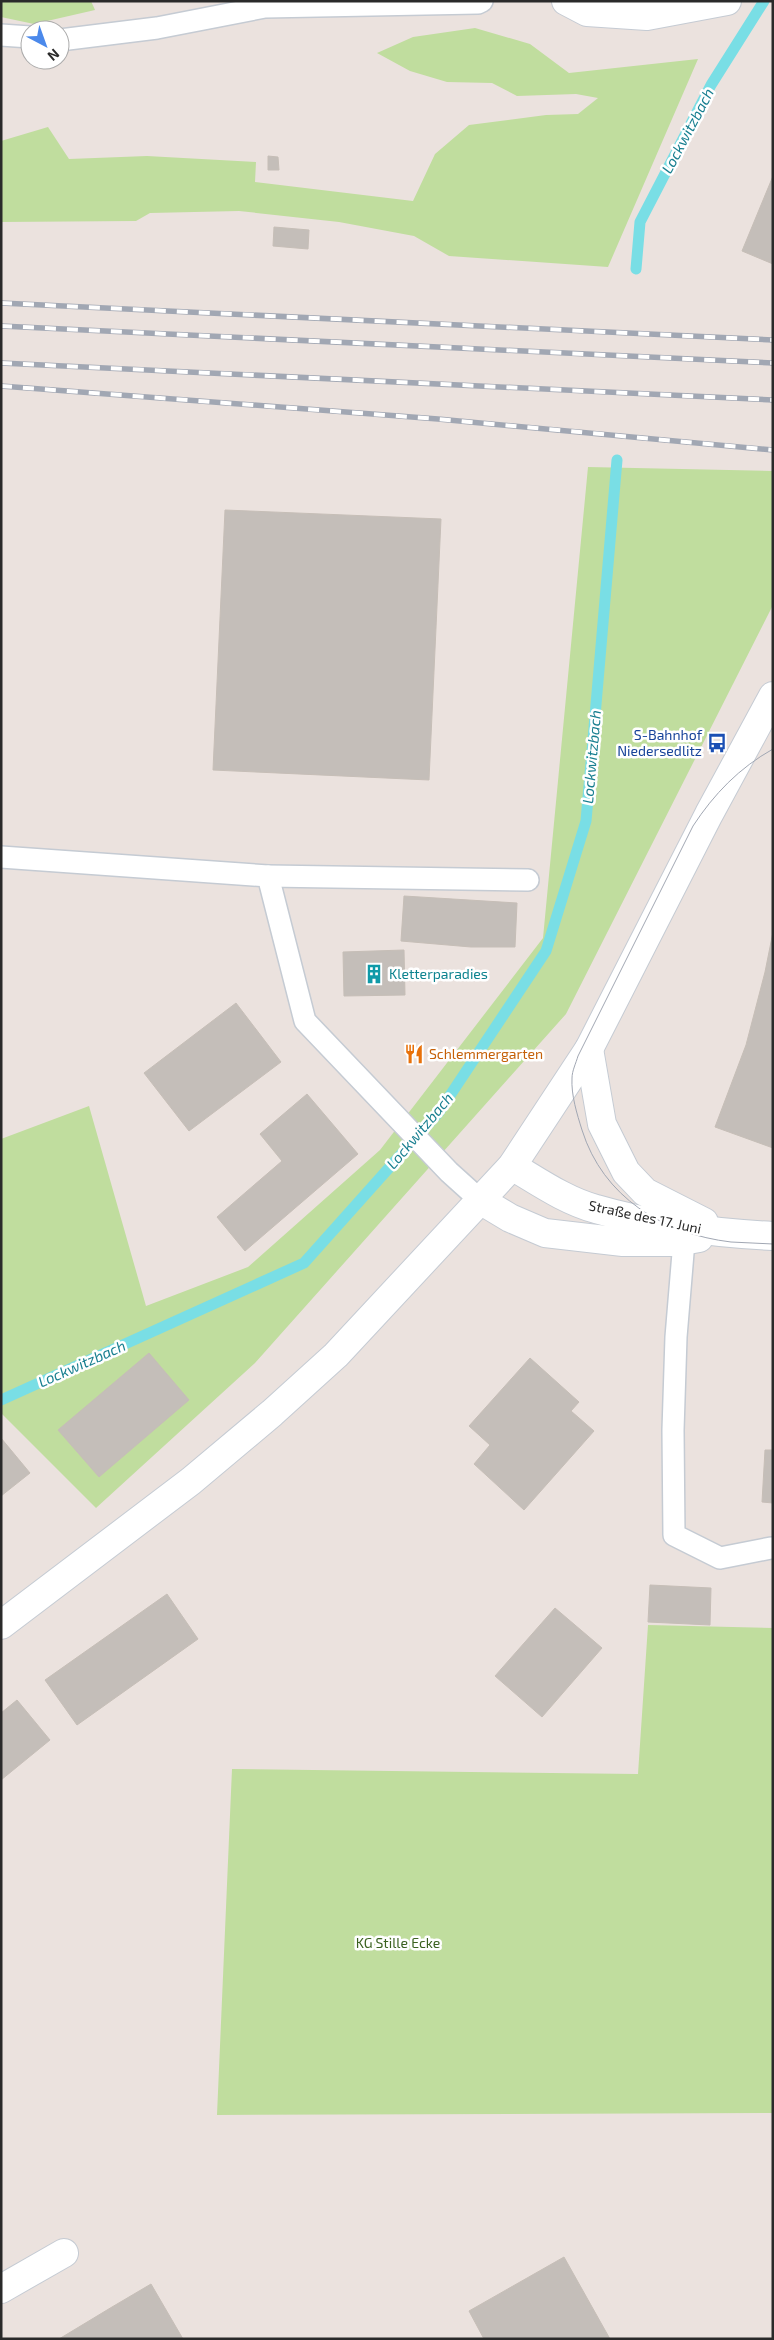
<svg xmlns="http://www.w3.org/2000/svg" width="774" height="2340" font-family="'Exo 2',sans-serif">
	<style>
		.green { fill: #c0dd9e }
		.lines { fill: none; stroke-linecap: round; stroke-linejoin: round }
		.stream { stroke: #79dee5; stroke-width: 11 }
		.building { fill: #c4beb9; stroke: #c6beb7 }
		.lane-casing { stroke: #c5cbd3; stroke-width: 24 }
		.street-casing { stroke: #c5cbd3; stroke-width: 30 }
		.secondary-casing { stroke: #c5cbd3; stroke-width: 30 }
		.lane { stroke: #fff; stroke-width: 21 }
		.street { stroke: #fff; stroke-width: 28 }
		.secondary { stroke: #fff; stroke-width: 28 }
		.tram { stroke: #a1a7b3; stroke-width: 1 }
		.rail-casing { stroke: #a1a7b3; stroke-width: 5.5 }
		.rail { stroke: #fff; stroke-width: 4; stroke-dasharray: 11; stroke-linecap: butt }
		.labels { text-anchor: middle; stroke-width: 5; stroke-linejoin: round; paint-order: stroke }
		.transit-label { font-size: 14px; fill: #164399; stroke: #fff; text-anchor: end }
		.culture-label { font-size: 14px; fill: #0d838f; stroke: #fff; text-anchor: start }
		.food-label { font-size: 14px; fill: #c56008; stroke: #fff; text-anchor: start }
		.street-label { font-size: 14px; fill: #2a2a2a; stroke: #fff }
		.park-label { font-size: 14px; fill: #3b6220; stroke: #fff }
		.water-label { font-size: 15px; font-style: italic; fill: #187f90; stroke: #fff }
	</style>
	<rect width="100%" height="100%" fill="#ebe2de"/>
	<g class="green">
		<path d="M 1,1 L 91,1 L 95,10 L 34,24 L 1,17 Z"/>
		<path d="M 475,28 L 530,44 L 569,73 L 698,59 L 608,267 L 449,256 L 414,236 L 339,222 L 239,211 L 150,213 L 136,221 L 1,222 L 1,141 L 48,127 L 69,159 L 147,156 L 256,162 L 255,182 L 413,201 L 435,154 L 469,125 L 546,115 L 578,114 L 598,98 L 576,94 L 517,96 L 492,83 L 447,82 L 410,71 L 377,53 L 413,37 Z"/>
		<path d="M 588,467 L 773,471 L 773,605 L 566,1014 L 255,1363 L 96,1508 L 1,1413 L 1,1139 L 89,1106 L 146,1306 L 248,1267 L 380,1150 L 543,938 Z"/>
		<path d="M 648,1625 L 773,1628 L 773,2113 L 217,2115 L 232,1769 L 638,1774 Z"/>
	</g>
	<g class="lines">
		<g class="stream">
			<path d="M 636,269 L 640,222 L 711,85 L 764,1"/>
			<path d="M 1,1400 L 304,1263 L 439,1112 L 546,951 L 586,821 L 617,460"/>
		</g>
	</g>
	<g class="building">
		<path d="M 268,156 L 278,157 L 279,170 L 268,170 Z"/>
		<path d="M 773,176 L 773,264 L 742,251 Z"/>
		<path d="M 274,227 L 309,230 L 308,249 L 273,246 Z"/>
		<path d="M 225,510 L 441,519 L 429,780 L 213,770 Z"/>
		<path d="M 404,896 L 517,903 L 515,947 L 471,947 L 401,941 Z"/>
		<path d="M 773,932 L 773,1148 L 715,1127 L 746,1045 L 765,972 Z"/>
		<path d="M 404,950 L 405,995 L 344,996 L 343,952 Z"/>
		<path d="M 236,1003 L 281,1062 L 189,1131 L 144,1073 Z"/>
		<path d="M 307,1094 L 358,1154 L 245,1251 L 217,1217 L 282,1161 L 260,1134 Z"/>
		<path d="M 149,1353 L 189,1400 L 99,1477 L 58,1430 Z"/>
		<path d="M 530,1358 L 579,1402 L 571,1411 L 594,1431 L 524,1510 L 474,1464 L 490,1445 L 469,1426 Z"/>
		<path d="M 1,1438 L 30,1473 L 1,1496 Z"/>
		<path d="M 765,1450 L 773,1450 L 773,1503 L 762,1502 Z"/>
		<path d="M 650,1585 L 711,1588 L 710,1625 L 648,1622 Z"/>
		<path d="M 167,1594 L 198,1639 L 77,1725 L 45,1680 Z"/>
		<path d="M 555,1608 L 602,1648 L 542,1717 L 495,1676 Z"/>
		<path d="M 17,1700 L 50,1740 L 1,1780 L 1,1713 Z"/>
		<path d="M 564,2257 L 610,2339 L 484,2339 L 469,2311 Z"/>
		<path d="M 151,2284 L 183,2339 L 59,2339 L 112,2307 Z"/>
	</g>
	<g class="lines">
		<defs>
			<g id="lane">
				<path d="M 1,35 L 30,37"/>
				<path d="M 60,40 L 157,28 L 265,7 L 478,3 L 482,1"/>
				<path d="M 1,857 L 268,876 L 305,1021 L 449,1172 L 480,1200"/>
				<path d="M 268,876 L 528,880"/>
				<path d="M 684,1241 L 676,1337 L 673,1430 L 674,1535 L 720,1558 L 771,1548"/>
			</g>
			<g id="street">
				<path d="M 566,1 L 587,12 L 647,16 L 727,1"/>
				<path d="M 1,2289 L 64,2253"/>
			</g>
			<g id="secondary">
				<path d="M 589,1049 L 602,1124 L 626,1172 L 645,1192 L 704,1222"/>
				<path d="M 512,1166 C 539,1182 566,1201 596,1209 C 651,1225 716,1233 773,1236"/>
				<path d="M 480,1200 L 510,1218 L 545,1233 L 623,1242 L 677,1242 L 699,1238"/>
				<path d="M 1,1625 L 191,1481 L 272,1413 L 336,1355 L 512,1166 L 589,1049 L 709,814 L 773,696"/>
			</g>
		</defs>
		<use href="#lane" class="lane-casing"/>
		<use href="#street" class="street-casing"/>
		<use href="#secondary" class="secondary-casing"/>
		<use href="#lane" class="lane"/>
		<use href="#street" class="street"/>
		<use href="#secondary" class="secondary"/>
		<path class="tram" d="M 773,749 C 739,768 714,794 693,826 L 578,1056 C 576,1063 572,1071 572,1078 C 571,1095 577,1114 582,1130 C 603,1197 663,1234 731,1242 C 745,1243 759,1243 773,1244"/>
		<defs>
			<g id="rail">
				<path d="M 1,303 L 773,340"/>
				<path d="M 1,326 L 773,363"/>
				<path d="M 1,363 L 773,400"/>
				<path d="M 1,386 L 438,419 L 773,450"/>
			</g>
		</defs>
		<use href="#rail" class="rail-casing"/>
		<use href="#rail" class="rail"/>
	</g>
	<defs>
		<symbol id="bus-bare" viewBox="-9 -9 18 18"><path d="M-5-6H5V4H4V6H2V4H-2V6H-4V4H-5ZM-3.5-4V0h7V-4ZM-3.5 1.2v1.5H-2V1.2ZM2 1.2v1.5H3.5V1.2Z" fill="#1a4fb4" stroke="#fff" stroke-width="2.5" paint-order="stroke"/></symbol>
		<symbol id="building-bare" viewBox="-9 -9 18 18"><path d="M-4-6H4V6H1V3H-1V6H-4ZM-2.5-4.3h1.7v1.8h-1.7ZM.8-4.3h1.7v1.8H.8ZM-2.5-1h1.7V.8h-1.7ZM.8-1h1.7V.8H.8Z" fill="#0f9aa8" stroke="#fff" stroke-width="2.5" paint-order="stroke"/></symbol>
		<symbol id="restaurant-bare" viewBox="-9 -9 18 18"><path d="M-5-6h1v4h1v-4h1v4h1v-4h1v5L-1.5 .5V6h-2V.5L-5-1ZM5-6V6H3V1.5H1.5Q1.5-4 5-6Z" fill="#e8710a" stroke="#fff" stroke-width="2.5" paint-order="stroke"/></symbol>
	</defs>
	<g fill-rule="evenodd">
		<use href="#bus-bare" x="703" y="729" width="28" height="28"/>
		<use href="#building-bare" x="360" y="960" width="28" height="28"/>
		<use href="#restaurant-bare" x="400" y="1040" width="28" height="28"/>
	</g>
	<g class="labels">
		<g class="transit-label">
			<text x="702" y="740">S-Bahnhof<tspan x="702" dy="16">Niedersedlitz</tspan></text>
		</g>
		<g class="culture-label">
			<text x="389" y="979">Kletterparadies</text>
		</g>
		<g class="food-label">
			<text x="429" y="1059">Schlemmergarten</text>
		</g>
		<g class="street-label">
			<text transform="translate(645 1217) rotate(12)" y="5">Straße des 17. Juni</text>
		</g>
		<g class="park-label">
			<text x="398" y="1948">KG Stille Ecke</text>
		</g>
		<g class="water-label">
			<text transform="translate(688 131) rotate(-62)" y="5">Lockwitzbach</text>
			<text transform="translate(592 757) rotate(-85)" y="5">Lockwitzbach</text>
			<text transform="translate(420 1131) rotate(-50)" y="5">Lockwitzbach</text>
			<text transform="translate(82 1364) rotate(-24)" y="5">Lockwitzbach</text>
		</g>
	</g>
	<rect width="774" height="2340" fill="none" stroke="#2a2a2a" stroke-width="5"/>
	<g transform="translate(45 45) rotate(139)"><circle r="24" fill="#ffffff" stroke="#aaaaaa"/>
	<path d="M0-4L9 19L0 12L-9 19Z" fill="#4b89eb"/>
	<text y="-8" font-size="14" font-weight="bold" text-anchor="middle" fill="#2a2a2a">N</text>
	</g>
</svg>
